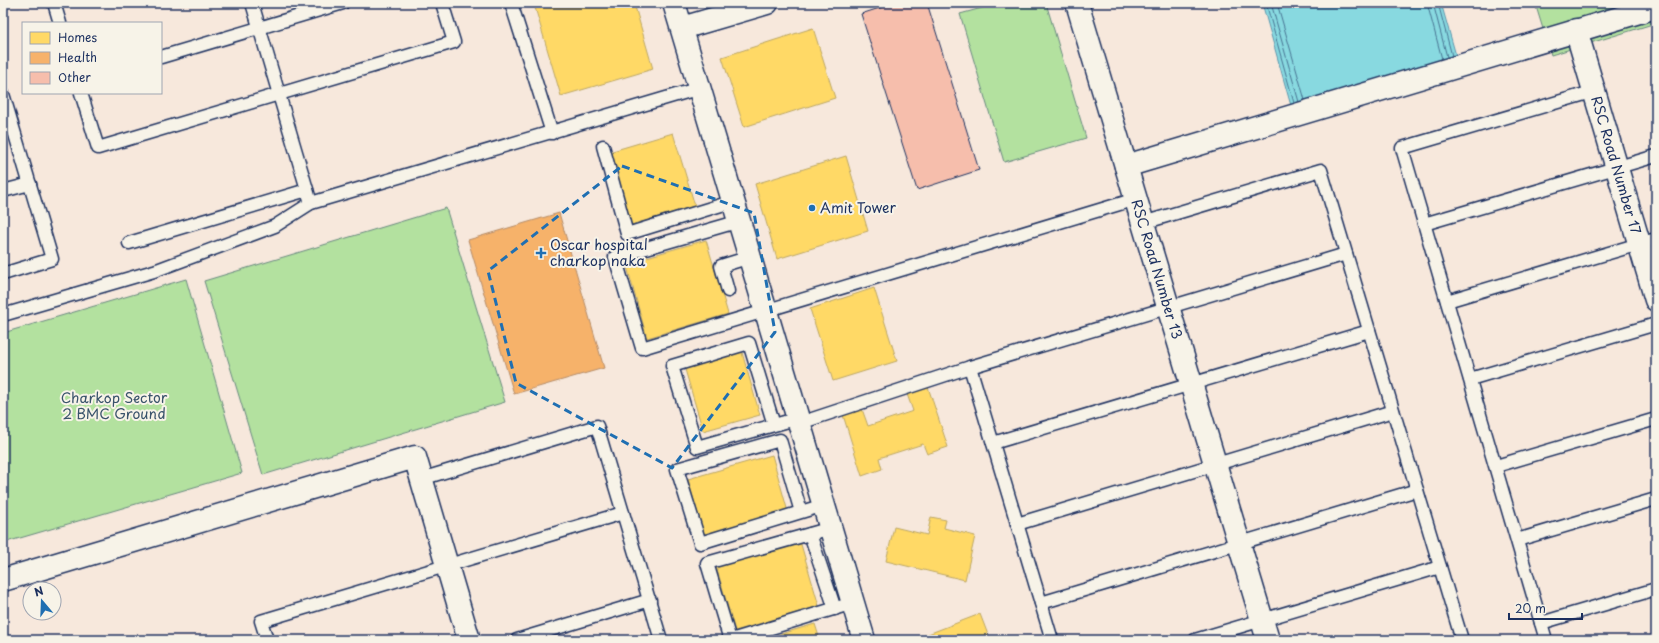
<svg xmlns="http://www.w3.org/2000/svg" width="1659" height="643" font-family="'Playpen Sans',sans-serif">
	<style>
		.park { fill: #b3e19f; stroke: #67887e }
		.water { fill: #88d9e0; stroke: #5c95ac }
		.homes { fill: #ffd966; stroke: #bba664 }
		.health { fill: #f6b26b; stroke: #b48b67 }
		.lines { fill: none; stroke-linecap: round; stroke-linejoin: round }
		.shore { stroke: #477392; stroke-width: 1 }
		.building { fill: #f6beac; stroke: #1b2f5e }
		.lane-casing { stroke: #1b2f5e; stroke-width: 15 }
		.street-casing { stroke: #1b2f5e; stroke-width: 25 }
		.lane { stroke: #f7f3e8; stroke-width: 12 }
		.street { stroke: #f7f3e8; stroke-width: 22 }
		.marked { fill: none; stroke: #1f6fb2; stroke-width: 3; stroke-dasharray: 8 5; stroke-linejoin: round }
		.poi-dot { fill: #1f6fb2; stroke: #f7f3e8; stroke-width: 1.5 }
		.labels { text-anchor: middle; stroke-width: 4; stroke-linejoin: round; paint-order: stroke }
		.street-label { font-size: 14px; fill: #1b2f5e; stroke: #f7f3e8 }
		.poi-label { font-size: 14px; fill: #1b2f5e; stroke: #f7f3e8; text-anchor: start }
		.park-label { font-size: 14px; fill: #39536b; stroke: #f7f3e8 }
	</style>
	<rect width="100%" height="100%" fill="#f7e8dc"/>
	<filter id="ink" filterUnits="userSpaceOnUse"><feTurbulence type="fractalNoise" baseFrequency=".025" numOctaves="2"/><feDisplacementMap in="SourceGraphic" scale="8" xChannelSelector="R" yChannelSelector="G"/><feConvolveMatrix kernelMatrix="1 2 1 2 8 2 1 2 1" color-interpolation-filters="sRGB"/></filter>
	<g filter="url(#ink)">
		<g class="park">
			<path d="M 1000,3 L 1046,3 L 1086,138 L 1004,162 L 960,14 Z"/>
			<path d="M 1535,3 L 1656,3 L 1656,23 L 1551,55 Z"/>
			<path d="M 446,208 L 505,402 L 263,475 L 204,281 Z"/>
			<path d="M 186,279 L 242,473 L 3,543 L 3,333 Z"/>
		</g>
		<path class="water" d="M 1262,3 L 1441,3 L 1461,73 L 1295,120 Z"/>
		<g class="homes">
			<path d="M 539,3 L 634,3 L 653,69 L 561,96 L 534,4 Z"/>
			<path d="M 813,28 L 835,98 L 744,127 L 722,57 Z"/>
			<path d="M 673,133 L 695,206 L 631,225 L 609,152 Z"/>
			<path d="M 846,156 L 868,231 L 777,259 L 755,184 Z"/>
			<path d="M 706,240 L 728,314 L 647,338 L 626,263 Z"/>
			<path d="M 874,288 L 897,361 L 833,381 L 810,309 Z"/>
			<path d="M 741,349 L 760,415 L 703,431 L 684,366 Z"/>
			<path d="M 928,387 L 948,447 L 927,454 L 923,444 L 879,458 L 882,469 L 862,476 L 843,415 L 862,409 L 868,426 L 913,411 L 907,394 Z"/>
			<path d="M 772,455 L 788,512 L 704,536 L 688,479 Z"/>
			<path d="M 931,517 L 946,520 L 944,528 L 975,536 L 965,580 L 886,561 L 894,527 L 927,535 Z"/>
			<path d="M 800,541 L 819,606 L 735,631 L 716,566 Z"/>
			<path d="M 980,614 L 990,640 L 925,640 L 923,636 Z"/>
			<path d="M 815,624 L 820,640 L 760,640 Z"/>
		</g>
		<path class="health" d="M 559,213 L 604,368 L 514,394 L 468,240 Z"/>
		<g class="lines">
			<g class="shore">
				<path d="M 1266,3 L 1294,103"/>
				<path d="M 1271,3 L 1299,102"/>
				<path d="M 1277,3 L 1305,100"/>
				<path d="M 1427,3 L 1442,59"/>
				<path d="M 1433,3 L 1447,57"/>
				<path d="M 1438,3 L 1452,56"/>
			</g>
		</g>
		<path class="building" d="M 895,3 L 927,3 L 979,170 L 917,190 L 861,14 Z"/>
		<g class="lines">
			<defs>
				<g id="lane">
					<path d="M 54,3 L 60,23"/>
					<path d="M 252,3 L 311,203"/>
					<path d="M 511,3 L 552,133"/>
					<path d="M 161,57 L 343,3"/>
					<path d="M 81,93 L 98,148 L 454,42 L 442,3"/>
					<path d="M 3,94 L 52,259 L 3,274"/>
					<path d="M 603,146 L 627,234 L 734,201"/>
					<path d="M 3,191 L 30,184"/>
					<path d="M 740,221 L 615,257 L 642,348 L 1136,199"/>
					<path d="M 1143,223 L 1321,170 L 1462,640"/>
					<path d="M 1424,224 L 1656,156"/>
					<path d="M 129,243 L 307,190"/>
					<path d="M 728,291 L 721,266 L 750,257"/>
					<path d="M 1447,301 L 1656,239"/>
					<path d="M 3,315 L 154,271 L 275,226 L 311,203 L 700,88"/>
					<path d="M 970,367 L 1052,640"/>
					<path d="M 1470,379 L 1656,324"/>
					<path d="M 800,423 L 970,367 L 1346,254"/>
					<path d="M 774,425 L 697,447 L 672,366 L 749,343 L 774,425 L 799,418"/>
					<path d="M 993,443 L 1369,331"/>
					<path d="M 1496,466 L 1656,419"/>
					<path d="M 421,479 L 597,426 L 661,640"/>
					<path d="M 801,512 L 700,543 L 677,469 L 780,440 L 801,512 L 824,505"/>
					<path d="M 1017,524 L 1393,411"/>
					<path d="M 810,534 L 835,609"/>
					<path d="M 1517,540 L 1656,499"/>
					<path d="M 1041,603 L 1417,490"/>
					<path d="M 1541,623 L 1656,589"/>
					<path d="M 267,640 L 261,621 L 623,513"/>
					<path d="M 517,640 L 650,600"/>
					<path d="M 730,640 L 707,563 L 831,528"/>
					<path d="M 731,640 L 853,603"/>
					<path d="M 1195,640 L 1440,567"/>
					<path d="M 1546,640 L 1402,148 L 1595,91"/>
				</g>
				<g id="street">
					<path d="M 674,3 L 864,640"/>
					<path id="s1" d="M 1077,3 L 1268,640"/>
					<path d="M 682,28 L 767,3"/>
					<path id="s2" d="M 1576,30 L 1656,300"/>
					<path d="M 1126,166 L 1656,7"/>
					<path d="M 3,580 L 415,457 L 469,640"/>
				</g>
			</defs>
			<use href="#lane" class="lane-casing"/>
			<use href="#street" class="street-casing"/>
			<use href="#lane" class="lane"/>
			<use href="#street" class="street"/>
		</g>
	</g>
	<path class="marked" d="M 622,166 L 754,213 L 775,332 L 672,468 L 516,383 L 488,271 Z"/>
	<g class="poi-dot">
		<circle cx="812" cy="208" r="4"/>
		<path d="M539 247h4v4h4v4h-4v4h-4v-4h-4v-4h4z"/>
	</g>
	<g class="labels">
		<g class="street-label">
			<text dy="5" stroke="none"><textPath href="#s2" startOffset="141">RSC Road Number 17</textPath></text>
			<text dy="5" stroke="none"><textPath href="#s1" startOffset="278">RSC Road Number 13</textPath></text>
		</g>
		<g class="poi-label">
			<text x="820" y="213">Amit Tower</text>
			<text x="550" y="250">Oscar hospital<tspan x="550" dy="16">charkop naka</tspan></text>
		</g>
		<g class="park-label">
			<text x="114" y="403">Charkop Sector<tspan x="114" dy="16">2 BMC Ground</tspan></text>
		</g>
	</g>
	<rect width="1659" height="643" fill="none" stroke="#f7f3e8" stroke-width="16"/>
	<rect x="8" y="8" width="1643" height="627" fill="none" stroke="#1b2f5e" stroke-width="1.5" filter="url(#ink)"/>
	<rect x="22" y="22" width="140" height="72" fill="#f7f3e8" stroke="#9fa5b1"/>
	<rect x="30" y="32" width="20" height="12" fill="#ffd966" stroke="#9fa5b1"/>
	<text x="58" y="42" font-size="12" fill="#1b2f5e">Homes</text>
	<rect x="30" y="52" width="20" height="12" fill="#f6b26b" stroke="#9fa5b1"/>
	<text x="58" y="62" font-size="12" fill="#1b2f5e">Health</text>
	<rect x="30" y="72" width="20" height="12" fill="#f6beac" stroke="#9fa5b1"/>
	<text x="58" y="82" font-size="12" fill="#1b2f5e">Other</text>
	<g transform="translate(42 601) rotate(341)"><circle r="19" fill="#f7f3e8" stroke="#9fa5b1"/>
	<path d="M0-3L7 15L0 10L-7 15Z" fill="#1f6fb2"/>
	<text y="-6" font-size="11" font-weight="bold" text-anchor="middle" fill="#1b2f5e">N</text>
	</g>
	<path d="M1509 613v6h73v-6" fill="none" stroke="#1b2f5e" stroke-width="2"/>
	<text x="1515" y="613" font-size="12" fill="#1b2f5e" stroke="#f7f3e8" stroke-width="3" paint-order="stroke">20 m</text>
</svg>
